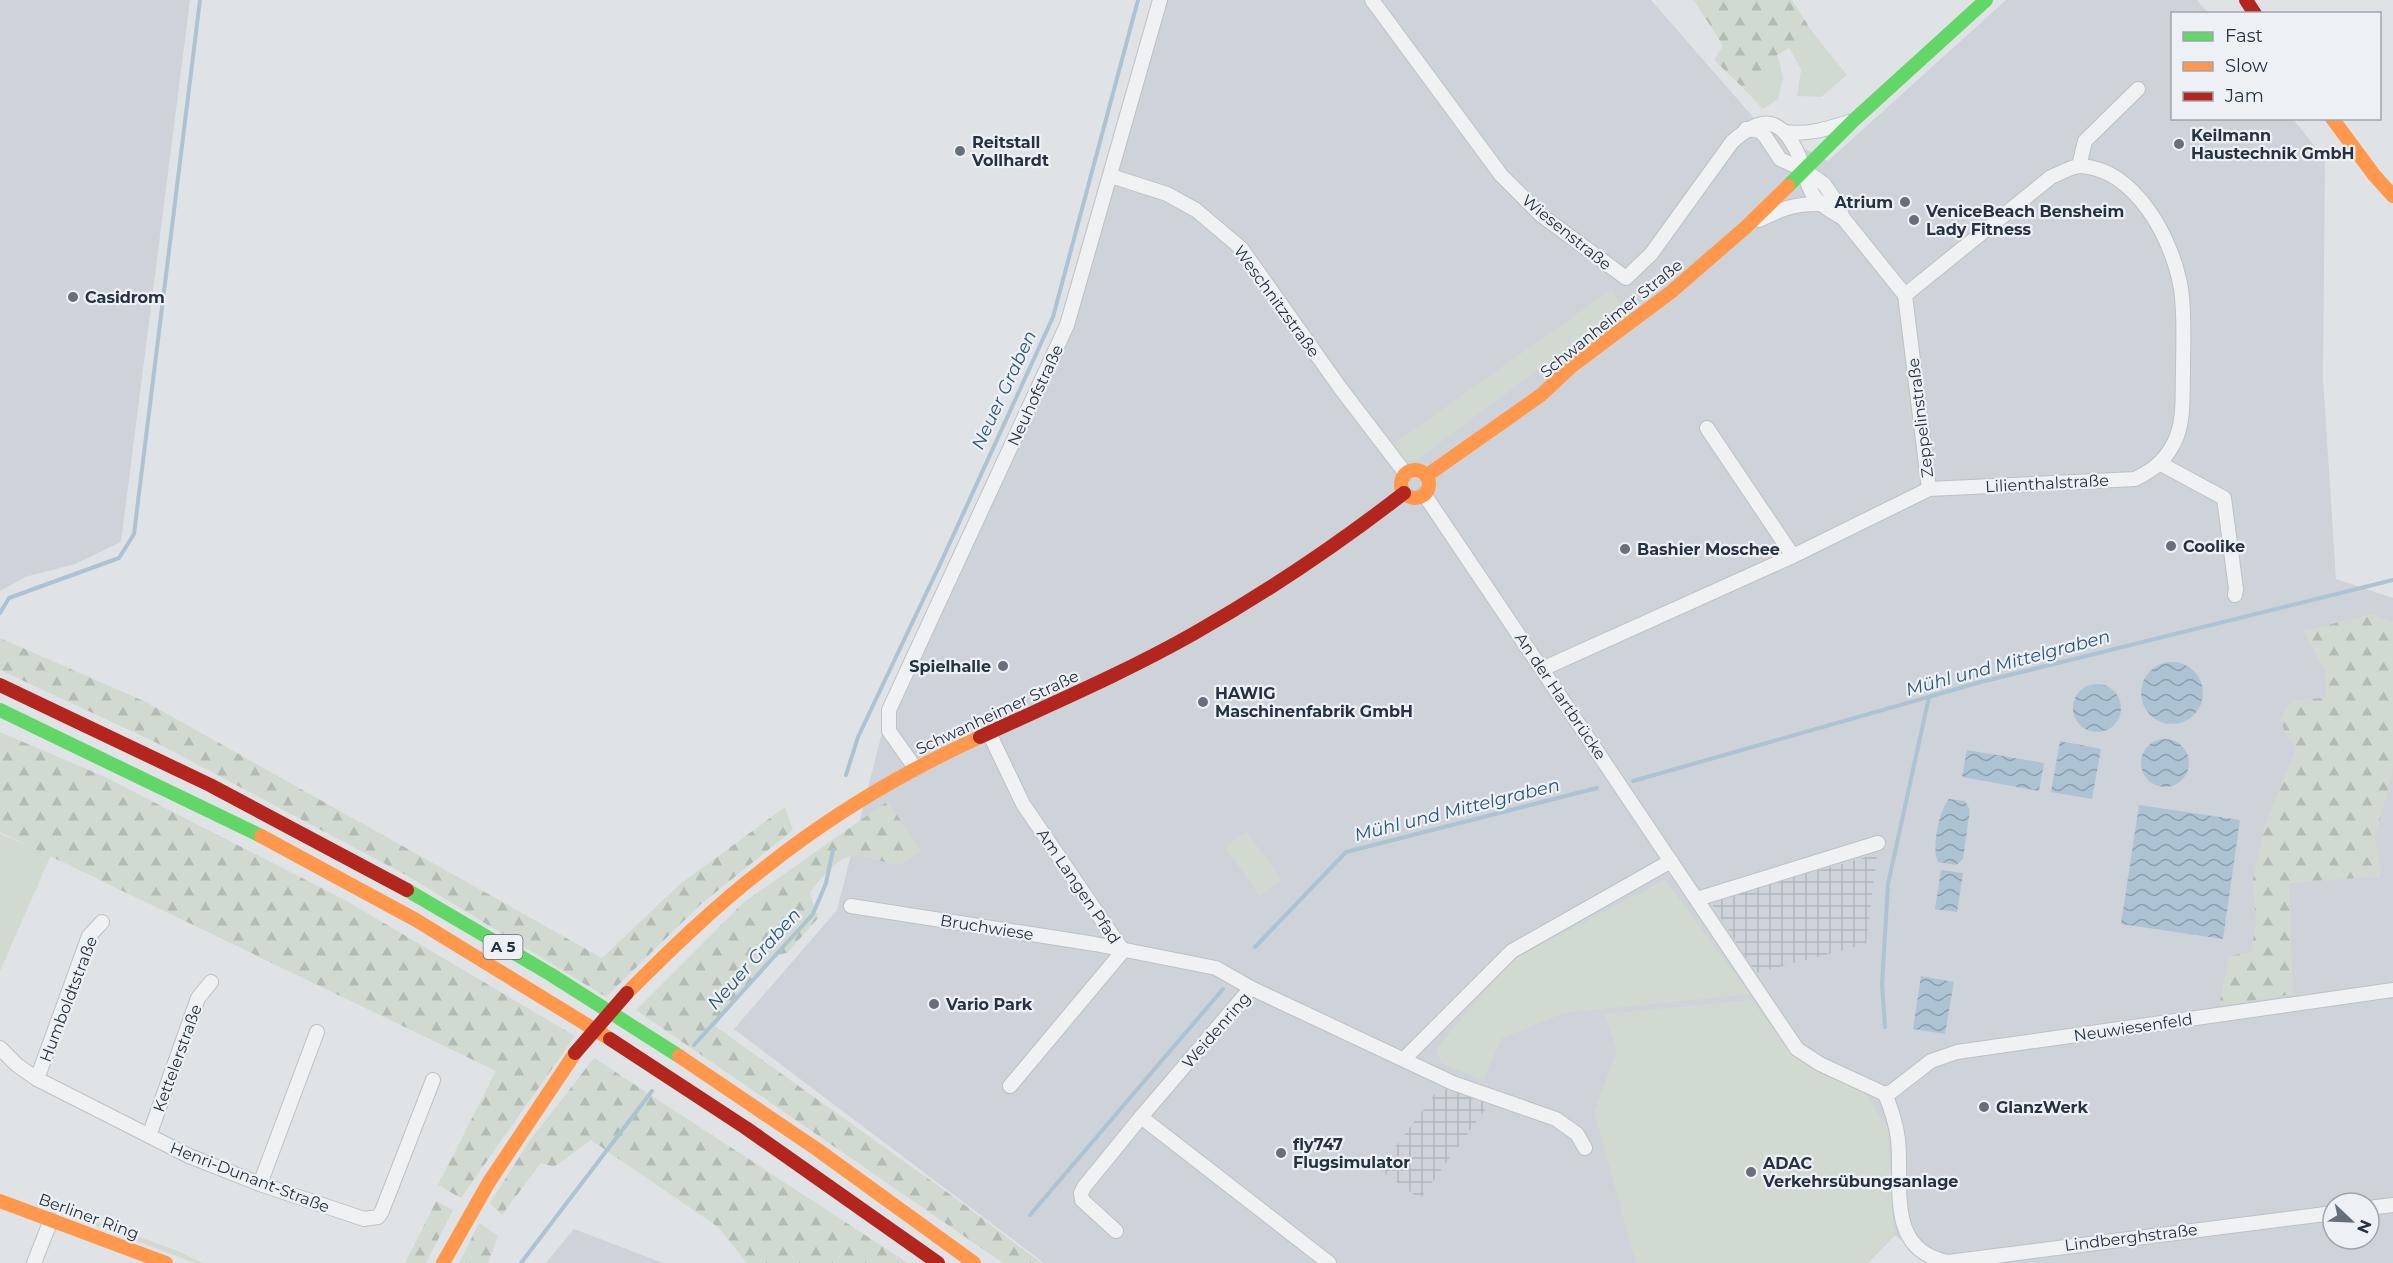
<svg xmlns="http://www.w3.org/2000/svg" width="2393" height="1263" font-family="Montserrat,sans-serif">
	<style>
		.built { fill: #cdd3d9; fill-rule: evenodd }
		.industrial { fill: url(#industrial-grid) }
		.grass { fill: #d1dad0 }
		.forest { fill: url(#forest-firs) }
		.water { fill: url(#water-waves) }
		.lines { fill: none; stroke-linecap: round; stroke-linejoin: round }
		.stream { stroke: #acc3d3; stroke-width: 4 }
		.street-casing { stroke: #bec1c3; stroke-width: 16 }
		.street { stroke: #eff1f2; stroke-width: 14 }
		.fast { stroke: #63d668; stroke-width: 14 }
		.slow { stroke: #ff974d; stroke-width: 14 }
		.jam { stroke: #b3261e; stroke-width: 14 }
		.jam-bridge { stroke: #b3261e; stroke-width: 14 }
		.poi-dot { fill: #67707a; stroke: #edf1f6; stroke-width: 2 }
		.labels { text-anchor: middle; stroke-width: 4.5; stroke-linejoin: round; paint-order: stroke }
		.shield { fill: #edf1f6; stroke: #626b77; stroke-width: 1.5 }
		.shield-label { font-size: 15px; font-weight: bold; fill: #263240 }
		.poi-label { font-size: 16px; font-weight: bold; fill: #263240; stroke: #edf1f6; text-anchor: start }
		.street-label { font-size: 16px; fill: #263240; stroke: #edf1f6 }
		.water-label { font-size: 18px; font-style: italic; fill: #2d5576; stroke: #edf1f6 }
	</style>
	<defs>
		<pattern id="industrial-grid" width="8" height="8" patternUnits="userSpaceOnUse" patternTransform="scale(1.5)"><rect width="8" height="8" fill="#cdd3d9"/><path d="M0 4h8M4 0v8" fill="none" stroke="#b0b6bb"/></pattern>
		<pattern id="forest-firs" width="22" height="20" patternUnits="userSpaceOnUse" patternTransform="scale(1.5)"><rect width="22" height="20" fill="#d1dad0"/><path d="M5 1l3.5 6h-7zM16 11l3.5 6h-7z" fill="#b3bcb4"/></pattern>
		<pattern id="water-waves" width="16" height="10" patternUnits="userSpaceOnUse" patternTransform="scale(1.5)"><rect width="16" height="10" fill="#acc3d3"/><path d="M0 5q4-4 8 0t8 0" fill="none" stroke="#8c9fad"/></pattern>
	</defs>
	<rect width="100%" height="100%" fill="#e0e3e5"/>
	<g class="built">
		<path d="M 0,0 L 190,0 L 121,542 L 75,564 L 25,577 L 0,591 Z"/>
		<path d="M 1162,0 L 1651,0 L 1760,125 L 1828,161 L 2006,0 L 2197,0 L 2208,13 L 2172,14 L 2172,118 L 2293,119 L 2325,159 L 2323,378 L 2336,579 L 2393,598 L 2393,1263 L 1926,1263 L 1917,1252 L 1895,1235 L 1868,1263 L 1044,1263 L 734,1029 L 837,910 L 884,725 L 1073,327 ZM 2333,1203 L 2369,1203 L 2369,1239 L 2333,1239 Z"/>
		<path d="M 574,1229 L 663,1263 L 546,1263 Z"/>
	</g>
	<g class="industrial">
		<path d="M 1877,854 L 1866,944 L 1756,973 L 1710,901 Z"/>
		<path d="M 1440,1087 L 1489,1104 L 1420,1199 L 1379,1169 Z"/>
	</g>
	<g class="grass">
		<path d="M 1813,33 L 1847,75 L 1821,97 L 1797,96 L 1801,70 L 1789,47 Z"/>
		<path d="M 1780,65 L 1783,78 L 1778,99 L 1763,109 L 1743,88 Z"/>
		<path d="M 1612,289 L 1622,307 L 1415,461 C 1403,461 1398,456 1391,446 Z"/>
		<path d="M 1246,831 L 1282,880 L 1260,896 L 1225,847 Z"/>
		<path d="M 0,834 L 51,855 L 0,971 Z"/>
		<path d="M 1665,880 L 1750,994 L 1564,1013 L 1502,1038 L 1483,1080 L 1441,1063 L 1437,1048 L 1512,960 Z"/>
		<path d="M 1751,1000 L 1792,1052 L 1866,1094 L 1888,1129 L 1894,1235 L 1867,1263 L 1636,1263 L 1594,1112 L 1617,1051 L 1605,1014 Z"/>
		<path d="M 80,1216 L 173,1249 L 203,1263 L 195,1263 L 78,1219 Z"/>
	</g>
	<g class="forest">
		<path d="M 1694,0 L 1792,0 L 1813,33 L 1777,55 L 1780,65 L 1743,88 L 1714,60 L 1723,46 Z"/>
		<path d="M 2371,614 L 2393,622 L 2393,771 L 2375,837 L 2382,876 L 2289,883 L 2293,994 L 2219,1006 L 2229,956 L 2251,952 L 2256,923 L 2253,879 L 2264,828 L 2296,748 L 2285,734 L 2281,718 L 2292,700 L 2326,698 L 2326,673 L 2304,631 Z"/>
		<path d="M 0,638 L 146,702 L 602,958 L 680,884 L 785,807 L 793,830 L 701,904 L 606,997 L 406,875 L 155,742 L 0,670 Z"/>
		<path d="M 0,732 L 105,777 L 345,900 L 575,1036 L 461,1198 L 438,1185 L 496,1071 L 0,832 Z"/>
		<path d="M 888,801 L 921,851 L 899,865 C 885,863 867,855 852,856 C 838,857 817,882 810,893 L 818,918 L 787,953 L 775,955 L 715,1026 L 958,1200 L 1041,1263 L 1003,1263 L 636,1010 L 744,902 Z"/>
		<path d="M 594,1058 L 908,1263 L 747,1263 L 718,1227 L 591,1140 L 554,1167 L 541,1163 L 502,1215 L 490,1203 L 528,1143 Z"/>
		<path d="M 436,1201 L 453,1210 L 426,1263 L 405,1263 Z"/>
		<path d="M 479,1223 L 498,1236 L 488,1263 L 459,1263 Z"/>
	</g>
	<g class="water">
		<circle cx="2172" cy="693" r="31"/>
		<circle cx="2097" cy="708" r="24"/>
		<circle cx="2165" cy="763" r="24"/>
		<path d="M 2060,741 L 2101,749 L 2092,799 L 2051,792 Z"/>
		<path d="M 1967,750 L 2044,763 L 2039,791 L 1962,777 Z"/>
		<path d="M 1949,799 L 1965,801 L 1970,810 L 1963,859 L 1956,865 L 1938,862 C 1931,849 1939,810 1949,799 Z"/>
		<path d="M 2139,805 L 2240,820 L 2223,939 L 2121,924 Z"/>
		<path d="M 1941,870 L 1963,873 L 1957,912 L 1935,909 Z"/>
		<path d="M 1921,976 L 1954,982 L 1945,1034 L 1913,1029 Z"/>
	</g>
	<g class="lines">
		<g class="stream">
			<path d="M 0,613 L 9,598 L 119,558 L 134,534 L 200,0"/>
			<path d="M 846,775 L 858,737 L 942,560 L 1053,317 L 1138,0"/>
			<path d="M 1633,781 L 1981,682 L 2393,580"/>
			<path d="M 1255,947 L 1346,852 L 1597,788"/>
			<path d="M 1885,1027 L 1882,984 L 1888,884 L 1929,697"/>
			<path d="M 694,1045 L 813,914 L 826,883 L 833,850"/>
			<path d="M 1030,1215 L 1223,989"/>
			<path d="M 521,1263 L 652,1091"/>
		</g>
		<defs>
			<g id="street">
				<path d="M 1372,0 L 1501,175 L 1541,215 L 1626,278 L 1651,254 L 1732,142 C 1762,115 1781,116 1799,156 C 1804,167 1805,180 1811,191 C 1817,204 1831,211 1843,218"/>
				<path d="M 1785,132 C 1808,135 1827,129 1849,122"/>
				<path d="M 2079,166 L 2085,141 L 2138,89"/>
				<path d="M 1111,176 L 1167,194 L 1196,210 L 1241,248 L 1341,389 L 1406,474"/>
				<path d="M 1759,220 C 1782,209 1795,203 1822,204"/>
				<path d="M 1905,295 L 2051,177 C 2059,174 2072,166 2080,166 C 2136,169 2173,240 2181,289 C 2185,316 2183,344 2183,371 C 2182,394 2185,422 2174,443 C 2164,462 2153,470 2135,479 L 1929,489"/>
				<path d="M 1707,428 L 1793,556"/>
				<path d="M 2161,464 L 2224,498 L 2236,589 L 2235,595"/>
				<path d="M 1424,494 L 1797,1049 L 1820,1064 L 1885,1094 C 1891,1108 1896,1124 1898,1139 C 1903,1186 1885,1250 1948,1262 L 2333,1213"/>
				<path d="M 1542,669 L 1793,556 L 1929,489 L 1905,295 L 1843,218 L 1837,203 L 1824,184 L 1804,170 L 1780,159 L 1765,136 L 1760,131 L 1746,129"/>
				<path d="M 989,733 L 1023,804 L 1123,951"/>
				<path d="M 916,769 L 889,731 L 889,710 L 1067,325 L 1160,0"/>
				<path d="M 1697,899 L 1878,843"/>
				<path d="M 851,906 L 1095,944 L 1216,968 L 1251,988 L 1453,1083 L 1556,1119 L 1577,1134 L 1585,1148"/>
				<path d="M 0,1048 L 17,1065 L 37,1079 L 189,1156 L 260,1184 L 364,1219 L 378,1217 L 382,1211 L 433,1080"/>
				<path d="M 1404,1059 L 1512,951 L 1671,861"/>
				<path d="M 37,1079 L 89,936 L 102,922"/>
				<path d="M 1010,1086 L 1123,951"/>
				<path d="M 1885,1094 L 1891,1092 L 1931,1061 L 1957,1052 L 2393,990"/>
				<path d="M 1141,1117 L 1329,1263"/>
				<path d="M 149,1136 L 198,998 L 211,982"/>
				<path d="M 260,1184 L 317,1032"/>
				<path d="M 2369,1208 L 2393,1205"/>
				<path d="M 1116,1231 L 1082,1200 L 1081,1193 L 1084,1187 L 1141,1117 L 1251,988"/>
				<path d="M 34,1263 L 51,1220"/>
			</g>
		</defs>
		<use href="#street" class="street-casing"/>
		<use href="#street" class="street"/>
		<g class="fast">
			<path d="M 1788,186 L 1854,120 L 1986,0"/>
			<path d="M 0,710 L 261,836"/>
			<path d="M 407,890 L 550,974 L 679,1056"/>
		</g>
		<g class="slow">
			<path d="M 2332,118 L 2374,175 L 2393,196"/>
			<circle cx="1415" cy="484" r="14"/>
			<path d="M 1426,476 L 1541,395 L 1572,366 L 1671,292 L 1746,227 L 1788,186"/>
			<path d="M 261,836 L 416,920 L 610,1039"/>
			<path d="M 627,993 C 670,950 714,907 762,870 C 828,817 903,772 980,737"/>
			<path d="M 679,1056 L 818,1150 L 974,1263"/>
			<path d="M 0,1201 L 166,1263"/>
			<path d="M 443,1263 L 489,1182 L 575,1053"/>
		</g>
		<g class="jam">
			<path d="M 2246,0 L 2255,14"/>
			<path d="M 0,685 L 210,785 L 407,890"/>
			<path d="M 980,737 C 1051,704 1124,673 1193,634 C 1267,592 1337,545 1404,493"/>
			<path d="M 610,1039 L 746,1128 L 938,1263"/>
		</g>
		<path class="jam-bridge" d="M 575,1053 L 627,993"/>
	</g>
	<g class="poi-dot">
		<circle cx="2179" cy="144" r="6"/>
		<circle cx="960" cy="151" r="6"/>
		<circle cx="1905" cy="202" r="6"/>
		<circle cx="1914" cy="220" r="6"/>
		<circle cx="73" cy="297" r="6"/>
		<circle cx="2171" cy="546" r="6"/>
		<circle cx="1625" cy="549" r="6"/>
		<circle cx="1003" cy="666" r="6"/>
		<circle cx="1203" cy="702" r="6"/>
		<circle cx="934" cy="1004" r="6"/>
		<circle cx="1984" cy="1107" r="6"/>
		<circle cx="1281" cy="1153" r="6"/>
		<circle cx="1751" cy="1172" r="6"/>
	</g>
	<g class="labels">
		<rect class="shield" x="483.5" y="935" width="39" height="24" rx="4.5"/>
		<g class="shield-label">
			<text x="503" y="952">A 5</text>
		</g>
		<g class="poi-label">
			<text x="2191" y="141">Keilmann<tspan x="2191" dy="18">Haustechnik GmbH</tspan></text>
			<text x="972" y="148">Reitstall<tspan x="972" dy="18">Vollhardt</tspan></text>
			<text x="1893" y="208" text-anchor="end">Atrium</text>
			<text x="1926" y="217">VeniceBeach Bensheim<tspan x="1926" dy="18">Lady Fitness</tspan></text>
			<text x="85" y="303">Casidrom</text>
			<text x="2183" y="552">Coolike</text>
			<text x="1637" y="555">Bashier Moschee</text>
			<text x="991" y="672" text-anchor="end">Spielhalle</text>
			<text x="1215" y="699">HAWIG<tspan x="1215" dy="18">Maschinenfabrik GmbH</tspan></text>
			<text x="946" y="1010">Vario Park</text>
			<text x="1996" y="1113">GlanzWerk</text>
			<text x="1293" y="1150">fly747<tspan x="1293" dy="18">Flugsimulator</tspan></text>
			<text x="1763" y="1169">ADAC<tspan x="1763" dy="18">Verkehrsübungsanlage</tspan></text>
		</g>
		<g class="street-label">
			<text transform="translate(1567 232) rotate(39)" y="6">Wiesenstraße</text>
			<text transform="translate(1277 301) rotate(54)" y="6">Weschnitzstraße</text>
			<text transform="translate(1611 318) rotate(-39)" y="6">Schwanheimer Straße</text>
			<text transform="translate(1035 395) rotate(-65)" y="6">Neuhofstraße</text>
			<text transform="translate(1920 418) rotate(-97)" y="6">Zeppelinstraße</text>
			<text transform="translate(2047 483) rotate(-3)" y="6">Lilienthalstraße</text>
			<text transform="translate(1561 696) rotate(56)" y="6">An der Hartbrücke</text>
			<text transform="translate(997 712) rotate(-25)" y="6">Schwanheimer Straße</text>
			<text transform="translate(1079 886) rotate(56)" y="6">Am Langen Pfad</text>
			<text transform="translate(987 927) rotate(9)" y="6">Bruchwiese</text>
			<text transform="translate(68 999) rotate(-69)" y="6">Humboldtstraße</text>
			<text transform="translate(2133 1027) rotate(-8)" y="6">Neuwiesenfeld</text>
			<text transform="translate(1216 1030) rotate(-49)" y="6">Weidenring</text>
			<text transform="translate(177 1058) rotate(-70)" y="6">Kettelerstraße</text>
			<text transform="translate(250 1177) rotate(21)" y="6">Henri-Dunant-Straße</text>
			<text transform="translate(89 1216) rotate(20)" y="6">Berliner Ring</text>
			<text transform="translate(2131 1237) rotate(-7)" y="6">Lindberghstraße</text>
		</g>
		<g class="water-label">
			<text transform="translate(1004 390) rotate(-65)" y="6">Neuer Graben</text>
			<text transform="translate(2008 663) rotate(-15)" y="6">Mühl und Mittelgraben</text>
			<text transform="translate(1457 810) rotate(-14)" y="6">Mühl und Mittelgraben</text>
			<text transform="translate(754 959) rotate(-48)" y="6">Neuer Graben</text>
		</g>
	</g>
	<rect x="2171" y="12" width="210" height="108" fill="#edf1f6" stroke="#9da5ad" stroke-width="1.5"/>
	<rect x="2183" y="32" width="30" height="9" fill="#63d668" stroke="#9da5ad" stroke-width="1.5"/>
	<text x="2225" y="42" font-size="18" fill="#263240">Fast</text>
	<rect x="2183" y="62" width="30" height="9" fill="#ff974d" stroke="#9da5ad" stroke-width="1.5"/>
	<text x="2225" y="72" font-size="18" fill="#263240">Slow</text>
	<rect x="2183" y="92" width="30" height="9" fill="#b3261e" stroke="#9da5ad" stroke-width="1.5"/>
	<text x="2225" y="102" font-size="18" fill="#263240">Jam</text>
	<g transform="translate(2351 1221) rotate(113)"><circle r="28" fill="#edf1f6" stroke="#9da5ad" stroke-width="1.5"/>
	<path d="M0-4.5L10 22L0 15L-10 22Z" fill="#67707a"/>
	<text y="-9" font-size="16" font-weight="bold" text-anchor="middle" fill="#263240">N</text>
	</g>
</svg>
